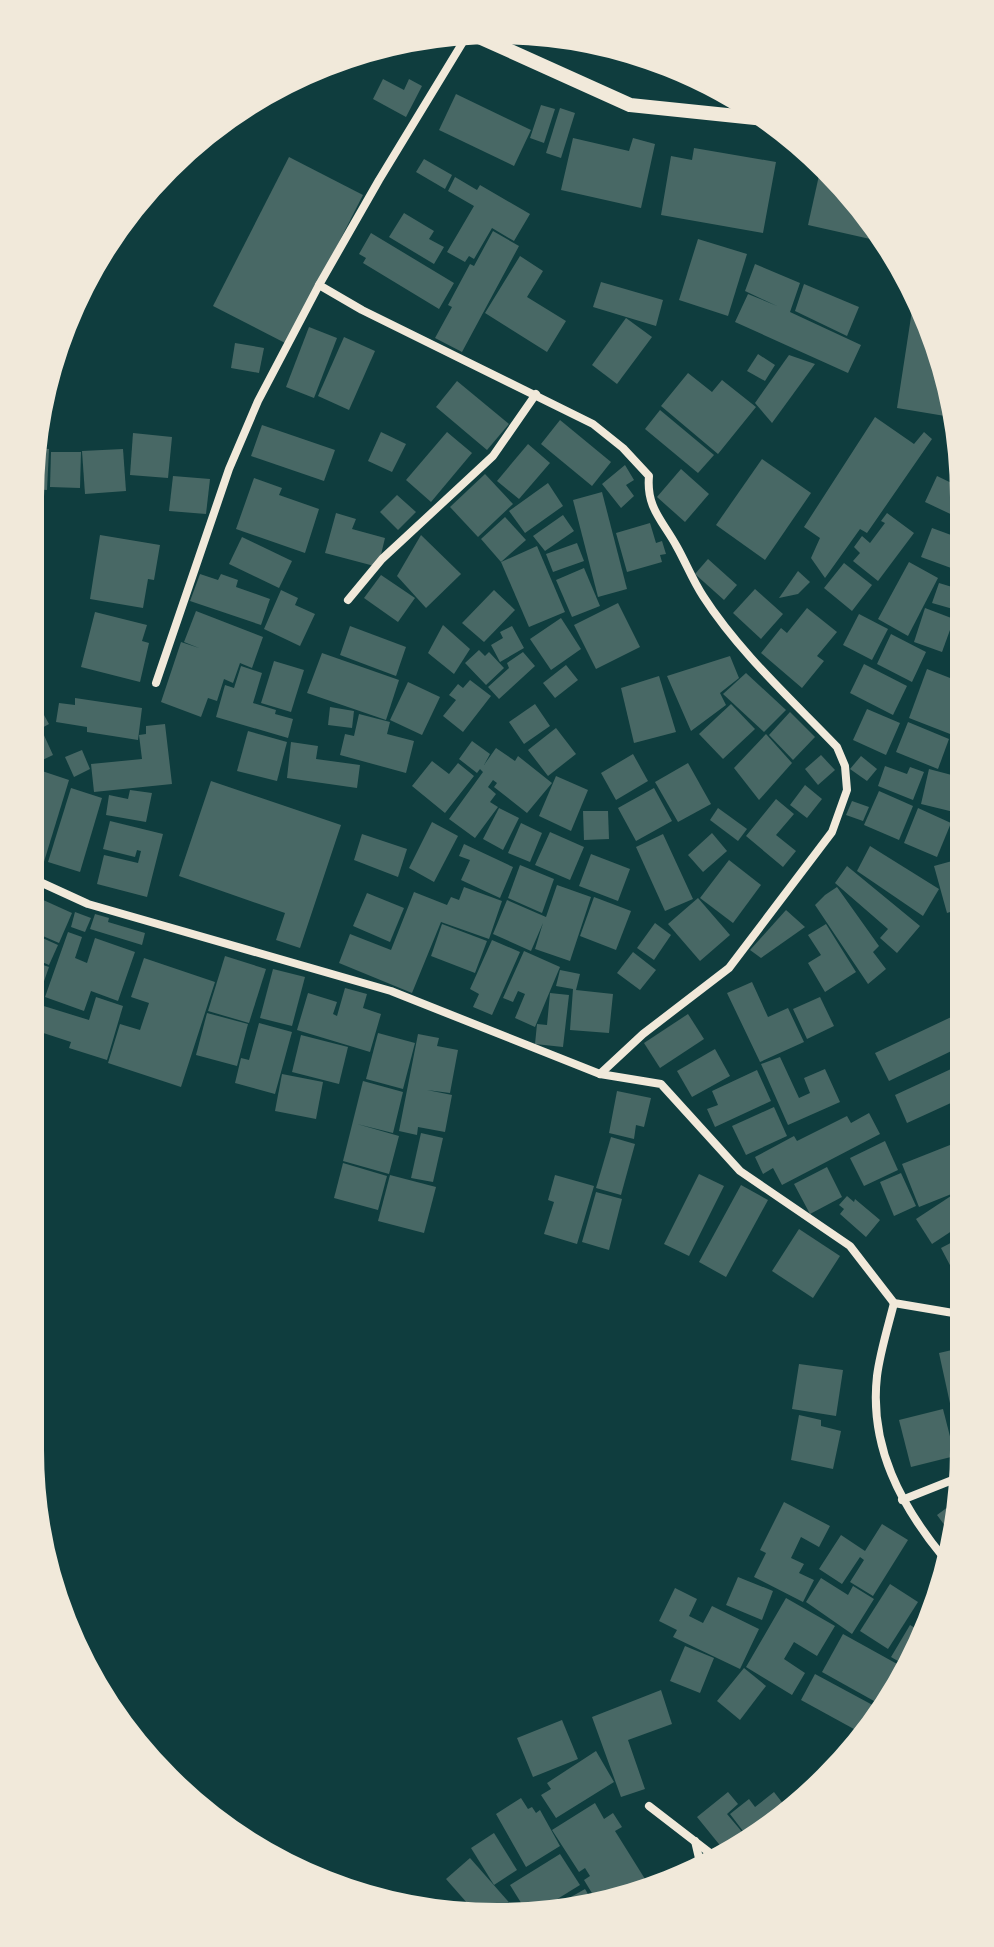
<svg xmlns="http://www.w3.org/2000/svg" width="994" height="1947" font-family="'Noto Serif',serif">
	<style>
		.building { fill: #486865 }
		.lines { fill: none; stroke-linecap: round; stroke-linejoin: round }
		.minor { stroke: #f1e9da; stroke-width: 8 }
		.tertiary { stroke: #f1e9da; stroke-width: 14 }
		.rim { fill: none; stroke: #f1e9da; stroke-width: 4 }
	</style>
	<rect width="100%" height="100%" fill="#0f3d3e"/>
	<g class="building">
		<path d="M 383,79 L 404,90 L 409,79 L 422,86 L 406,117 L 373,99 Z"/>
		<path d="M 456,94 L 531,130 L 514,166 L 439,130 Z"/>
		<path d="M 541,105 L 555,109 L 544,143 L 530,138 Z"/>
		<path d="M 560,108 L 575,113 L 561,158 L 546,153 Z"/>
		<path d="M 573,138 L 629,151 L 633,138 L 655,144 L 641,208 L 561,190 Z"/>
		<path d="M 694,148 L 776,162 L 763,233 L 661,215 L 671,156 L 692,160 Z"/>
		<path d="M 289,157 L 363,195 L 287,344 L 213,306 Z"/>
		<path d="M 424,159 L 452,175 L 445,189 L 416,172 Z"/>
		<path d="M 820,171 L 832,174 L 869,212 L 888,243 L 808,225 Z"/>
		<path d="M 455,177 L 477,190 L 480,185 L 530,214 L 514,241 L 492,228 L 474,259 L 469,256 L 465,262 L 447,252 L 474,206 L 448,191 Z"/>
		<path d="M 404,213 L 434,231 L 429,239 L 444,247 L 434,264 L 389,237 Z"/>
		<path d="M 493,231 L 519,246 L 462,352 L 435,338 L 452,307 L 448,305 L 470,264 L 474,266 Z"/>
		<path d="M 371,233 L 454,283 L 439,309 L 363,263 L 366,258 L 359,254 Z"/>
		<path d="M 698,239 L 747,254 L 728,316 L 679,300 Z"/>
		<path d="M 520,256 L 543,271 L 527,297 L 566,321 L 547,352 L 485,313 Z"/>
		<path d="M 755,264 L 800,283 L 790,312 L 861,345 L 848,373 L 735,322 L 748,294 L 777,306 L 745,291 Z"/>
		<path d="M 601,282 L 663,300 L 656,326 L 593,307 Z"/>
		<path d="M 804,284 L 859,307 L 847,336 L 795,311 Z"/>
		<path d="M 915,291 L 930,317 L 957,418 L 897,408 Z"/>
		<path d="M 626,318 L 652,337 L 617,384 L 592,365 Z"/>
		<path d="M 309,327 L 337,338 L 314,398 L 286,387 Z"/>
		<path d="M 344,337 L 375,351 L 349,410 L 318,396 Z"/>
		<path d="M 235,343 L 264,348 L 259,373 L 231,368 Z"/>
		<path d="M 758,354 L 775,365 L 765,381 L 747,371 Z"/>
		<path d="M 789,355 L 815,364 L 772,423 L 755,403 Z"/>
		<path d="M 688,373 L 712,392 L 722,380 L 756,407 L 718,454 L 661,406 Z"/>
		<path d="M 457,381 L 509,424 L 487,450 L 436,407 Z"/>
		<path d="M 660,410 L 714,455 L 698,473 L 645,429 Z"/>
		<path d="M 875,417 L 914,444 L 924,432 L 932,439 L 867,533 L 860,529 L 825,578 L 811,558 L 820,538 L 804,527 Z"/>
		<path d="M 560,420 L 611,462 L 592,486 L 541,444 Z"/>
		<path d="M 262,425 L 335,450 L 324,481 L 251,456 Z"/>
		<path d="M 381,432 L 406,444 L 392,472 L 368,461 Z"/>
		<path d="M 447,432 L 472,453 L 431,502 L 406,480 Z"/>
		<path d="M 133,433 L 172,437 L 168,478 L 130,475 Z"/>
		<path d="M 528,444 L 550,463 L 519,499 L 497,481 Z"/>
		<path d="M 34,448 L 49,449 L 47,490 L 29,489 L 29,467 Z"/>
		<path d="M 123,449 L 126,491 L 85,494 L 82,451 Z"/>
		<path d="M 51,452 L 81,452 L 80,488 L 50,487 Z"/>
		<path d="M 762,459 L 811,493 L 765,560 L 716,525 Z"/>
		<path d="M 625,465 L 634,480 L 626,485 L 634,496 L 621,508 L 602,484 Z"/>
		<path d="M 681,469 L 709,494 L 685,522 L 657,497 Z"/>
		<path d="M 485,474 L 513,504 L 478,537 L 450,507 Z"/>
		<path d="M 173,476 L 210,479 L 206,514 L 169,511 Z"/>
		<path d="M 937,476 L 962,488 L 961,519 L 925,502 Z"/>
		<path d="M 254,478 L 282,488 L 279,495 L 319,509 L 305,553 L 236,529 Z"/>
		<path d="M 548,483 L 563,506 L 525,533 L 509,511 Z"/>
		<path d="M 602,492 L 627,589 L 598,597 L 573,500 Z"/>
		<path d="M 397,495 L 416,512 L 398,530 L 380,512 Z"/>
		<path d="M 336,513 L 356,519 L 352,529 L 385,538 L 378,567 L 325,553 Z"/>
		<path d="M 887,513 L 914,533 L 878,581 L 853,561 L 860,553 L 854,547 L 862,536 L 870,543 L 885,523 L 881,521 Z"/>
		<path d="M 563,515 L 574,531 L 545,551 L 533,536 Z"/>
		<path d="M 505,517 L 526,540 L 501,562 L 481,539 Z"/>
		<path d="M 650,523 L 656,543 L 662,541 L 666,554 L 660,555 L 662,562 L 627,572 L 616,533 Z"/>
		<path d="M 932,528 L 962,539 L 962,572 L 921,557 Z"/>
		<path d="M 100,535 L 160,545 L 154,580 L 148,579 L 143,608 L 90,599 Z"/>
		<path d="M 421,535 L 461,574 L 426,608 L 397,576 Z"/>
		<path d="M 242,537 L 292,561 L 279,588 L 229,564 Z"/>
		<path d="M 577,543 L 584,561 L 553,572 L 546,554 Z"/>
		<path d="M 537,546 L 565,612 L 529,627 L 501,562 Z"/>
		<path d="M 708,559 L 737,585 L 724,600 L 695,574 Z"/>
		<path d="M 909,562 L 938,578 L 908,636 L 878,619 Z"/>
		<path d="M 844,563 L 872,585 L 852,611 L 824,588 Z"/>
		<path d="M 584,568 L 600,606 L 572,617 L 556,580 Z"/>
		<path d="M 798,571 L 810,582 L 798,594 L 779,598 Z"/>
		<path d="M 200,574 L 218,580 L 221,574 L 238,580 L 236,587 L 270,599 L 261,625 L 190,601 Z"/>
		<path d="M 381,575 L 415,598 L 398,622 L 364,598 Z"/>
		<path d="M 939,583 L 962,590 L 960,611 L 932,603 Z"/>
		<path d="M 755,589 L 783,614 L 761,639 L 733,613 Z"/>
		<path d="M 281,590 L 298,598 L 295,605 L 315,614 L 300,646 L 264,629 Z"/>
		<path d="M 494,590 L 515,610 L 484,642 L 462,623 Z"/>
		<path d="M 618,603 L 640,647 L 596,669 L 574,625 Z"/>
		<path d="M 807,608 L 837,632 L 817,656 L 824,661 L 802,688 L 761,653 L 781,628 L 787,633 Z"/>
		<path d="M 925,608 L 954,619 L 942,652 L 914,642 Z"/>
		<path d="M 196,611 L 263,637 L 252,668 L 240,663 L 233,683 L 224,679 L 217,701 L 208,698 L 201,717 L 161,702 L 181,642 L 199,648 L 184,642 Z"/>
		<path d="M 95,612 L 147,625 L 142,641 L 149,643 L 140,682 L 81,667 Z"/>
		<path d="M 859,614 L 888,629 L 872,660 L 843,645 Z"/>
		<path d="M 561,618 L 581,649 L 551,670 L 530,639 Z"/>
		<path d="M 961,618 L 962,619 L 963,656 L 952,654 Z"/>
		<path d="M 443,625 L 470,649 L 454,674 L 428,653 Z"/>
		<path d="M 350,626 L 406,647 L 396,676 L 340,655 Z"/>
		<path d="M 512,626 L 524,648 L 500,662 L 491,645 L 503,638 L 500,632 Z"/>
		<path d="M 891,634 L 926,652 L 912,682 L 877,664 Z"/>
		<path d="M 479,650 L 485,656 L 489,652 L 504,668 L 486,685 L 465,663 Z"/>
		<path d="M 523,652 L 535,666 L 499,699 L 488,687 L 509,668 L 507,663 Z"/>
		<path d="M 322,653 L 399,680 L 386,720 L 307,693 Z"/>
		<path d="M 730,656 L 739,678 L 720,693 L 726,705 L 691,731 L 667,676 Z"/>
		<path d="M 274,661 L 304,670 L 291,712 L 261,703 Z"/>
		<path d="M 864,664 L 907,686 L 893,715 L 850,693 Z"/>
		<path d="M 566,665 L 578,680 L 555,698 L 543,683 Z"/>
		<path d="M 241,666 L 262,673 L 253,703 L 276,710 L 275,714 L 293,719 L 288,738 L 216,717 L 225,685 L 234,688 Z"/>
		<path d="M 927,669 L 963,683 L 963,739 L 909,718 Z"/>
		<path d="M 746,673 L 786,710 L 764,732 L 723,694 Z"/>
		<path d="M 659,676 L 676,732 L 634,743 L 621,688 Z"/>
		<path d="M 470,680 L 491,696 L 463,732 L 443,716 L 456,700 L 449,695 L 458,684 L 463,688 Z"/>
		<path d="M 408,682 L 440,697 L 422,735 L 390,720 Z"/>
		<path d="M 29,688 L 49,724 L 29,735 Z"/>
		<path d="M 75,698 L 142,708 L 138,740 L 87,732 L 87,727 L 56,722 L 59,703 L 75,705 Z"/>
		<path d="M 535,704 L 550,726 L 524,744 L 509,722 Z"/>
		<path d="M 731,704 L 755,729 L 723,759 L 699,734 Z"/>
		<path d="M 330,707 L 354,711 L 352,728 L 328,725 Z"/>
		<path d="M 867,709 L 900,723 L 886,755 L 853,740 Z"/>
		<path d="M 790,712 L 815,737 L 793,760 L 769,735 Z"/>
		<path d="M 359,714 L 390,722 L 387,734 L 414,741 L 406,773 L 340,755 L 345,734 L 354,736 Z"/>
		<path d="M 908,722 L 949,739 L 938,769 L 896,752 Z"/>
		<path d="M 165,724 L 172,784 L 94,792 L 91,764 L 142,759 L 139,735 L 146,734 L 146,726 Z"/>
		<path d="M 556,728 L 576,754 L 548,776 L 528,750 Z"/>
		<path d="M 248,731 L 287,742 L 277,781 L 237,771 Z"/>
		<path d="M 43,733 L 53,755 L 34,764 L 29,772 L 29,761 L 34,764 L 29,753 L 29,739 Z"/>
		<path d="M 766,734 L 792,763 L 759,800 L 734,768 Z"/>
		<path d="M 472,741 L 490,754 L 484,765 L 496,748 L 515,761 L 518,756 L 552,783 L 527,813 L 494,787 L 497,783 L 493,780 L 488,787 L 496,794 L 490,802 L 498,807 L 475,838 L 449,819 L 483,772 L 480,769 L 477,773 L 459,759 Z"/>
		<path d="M 291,742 L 318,746 L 316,759 L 360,765 L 357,788 L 287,778 Z"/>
		<path d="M 82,750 L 90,769 L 74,777 L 65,757 Z"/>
		<path d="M 633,754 L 648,781 L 616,800 L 601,773 Z"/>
		<path d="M 821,755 L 835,770 L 818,785 L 805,769 Z"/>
		<path d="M 861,756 L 877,769 L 867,781 L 850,769 Z"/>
		<path d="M 432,761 L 449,774 L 458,763 L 474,776 L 445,813 L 412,786 Z"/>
		<path d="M 688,763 L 711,804 L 678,822 L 655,782 Z"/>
		<path d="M 885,766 L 907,774 L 910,767 L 924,772 L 913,800 L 878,786 Z"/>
		<path d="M 929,769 L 963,778 L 963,795 L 958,813 L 921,804 Z"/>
		<path d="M 39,770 L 69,780 L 43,865 L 29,860 L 29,803 Z"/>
		<path d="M 556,776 L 588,790 L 571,831 L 539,816 Z"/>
		<path d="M 211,781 L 341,825 L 300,948 L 276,940 L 285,913 L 179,876 Z"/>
		<path d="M 805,785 L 822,799 L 807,818 L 790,805 Z"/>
		<path d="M 71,788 L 102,798 L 80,872 L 48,862 Z"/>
		<path d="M 654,788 L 672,821 L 636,841 L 618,808 Z"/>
		<path d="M 130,790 L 152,793 L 146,822 L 106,815 L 109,795 L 128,799 Z"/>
		<path d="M 879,791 L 913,806 L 899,840 L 864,825 Z"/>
		<path d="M 776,799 L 794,814 L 776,835 L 796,851 L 783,867 L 746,836 Z"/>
		<path d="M 852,801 L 869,807 L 863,821 L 846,815 Z"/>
		<path d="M 499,808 L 519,818 L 503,850 L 483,839 Z"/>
		<path d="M 718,808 L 747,829 L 738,841 L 710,820 Z"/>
		<path d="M 918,808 L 951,823 L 937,857 L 904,843 Z"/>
		<path d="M 583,811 L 608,811 L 609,839 L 584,840 Z"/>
		<path d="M 110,821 L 163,834 L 147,897 L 97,884 L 104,855 L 138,863 L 141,851 L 137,850 L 135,857 L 103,849 Z"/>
		<path d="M 432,822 L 458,836 L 434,882 L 409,868 Z"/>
		<path d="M 521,823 L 542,833 L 530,862 L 508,853 Z"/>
		<path d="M 550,832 L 584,847 L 570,880 L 535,865 Z"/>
		<path d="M 712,833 L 727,851 L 703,872 L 688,855 Z"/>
		<path d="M 362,834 L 407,849 L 398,877 L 354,860 Z"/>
		<path d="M 663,834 L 693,899 L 665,911 L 636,847 Z"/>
		<path d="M 464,844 L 513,867 L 500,898 L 461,880 L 470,860 L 459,856 Z"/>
		<path d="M 870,846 L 939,889 L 923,916 L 857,871 Z"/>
		<path d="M 591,854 L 630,869 L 618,901 L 579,886 Z"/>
		<path d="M 963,858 L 963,908 L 947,913 L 934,866 Z"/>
		<path d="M 729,860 L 761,885 L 733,923 L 700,898 Z"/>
		<path d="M 520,865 L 554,879 L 542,913 L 508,898 Z"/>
		<path d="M 847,866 L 920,926 L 897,953 L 880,938 L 888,929 L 835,883 Z"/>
		<path d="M 557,885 L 591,897 L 570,961 L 535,949 L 543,923 L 531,951 L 493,934 L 507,900 L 546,917 Z"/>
		<path d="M 464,887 L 502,901 L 489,939 L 441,922 L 412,993 L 339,963 L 350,934 L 391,950 L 414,892 L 447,905 L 451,897 L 459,900 Z"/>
		<path d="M 837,887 L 879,946 L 873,952 L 886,969 L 868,984 L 815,905 L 825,895 Z"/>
		<path d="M 367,893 L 404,908 L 390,942 L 353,926 Z"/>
		<path d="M 594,897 L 631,911 L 616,950 L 580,936 Z"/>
		<path d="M 698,898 L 730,935 L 700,961 L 668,924 Z"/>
		<path d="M 41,899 L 72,913 L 59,943 L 29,930 Z"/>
		<path d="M 786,910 L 805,927 L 761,958 L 750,950 Z"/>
		<path d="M 75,912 L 91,918 L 85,932 L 71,927 Z"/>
		<path d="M 95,914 L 109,918 L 108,922 L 145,933 L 142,945 L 90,929 Z"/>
		<path d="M 655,923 L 671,935 L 654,960 L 637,948 Z"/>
		<path d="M 442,924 L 487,941 L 475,973 L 431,956 Z"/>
		<path d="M 826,924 L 856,972 L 825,992 L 808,963 L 821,955 L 808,935 Z"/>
		<path d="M 29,932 L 58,945 L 49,965 L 28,956 Z"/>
		<path d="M 68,932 L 82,937 L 75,958 L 87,963 L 95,938 L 135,952 L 118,1001 L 91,991 L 84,1011 L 45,997 Z"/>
		<path d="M 492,940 L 520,952 L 492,1015 L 473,1007 L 479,994 L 470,989 Z"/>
		<path d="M 524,951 L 560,967 L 535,1027 L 515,1018 L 525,994 L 518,991 L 513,1002 L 503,998 Z"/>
		<path d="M 633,952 L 656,970 L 640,990 L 617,973 Z"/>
		<path d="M 225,956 L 266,969 L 249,1023 L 208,1011 Z"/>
		<path d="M 144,958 L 215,982 L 181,1087 L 108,1063 L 120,1024 L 140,1030 L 149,1003 L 131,997 Z"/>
		<path d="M 28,960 L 49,967 L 42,987 L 28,982 Z"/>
		<path d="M 273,969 L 305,977 L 292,1026 L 260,1018 Z"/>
		<path d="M 560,970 L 580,974 L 576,990 L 613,994 L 609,1033 L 570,1030 L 573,989 L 556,986 Z"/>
		<path d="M 752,982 L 768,1017 L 788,1008 L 804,1042 L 760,1062 L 727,993 Z"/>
		<path d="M 345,988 L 367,994 L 363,1008 L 381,1014 L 370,1052 L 297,1030 L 308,993 L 337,1002 L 333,1014 L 337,1016 Z"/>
		<path d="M 28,991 L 37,993 L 34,1003 L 89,1020 L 96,997 L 123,1006 L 107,1060 L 69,1048 L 71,1042 L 28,1028 Z"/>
		<path d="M 550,993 L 569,995 L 563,1047 L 535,1044 L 537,1024 L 547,1025 Z"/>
		<path d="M 820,997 L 834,1026 L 807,1039 L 793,1009 Z"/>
		<path d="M 964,1011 L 964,1045 L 889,1081 L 875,1053 Z"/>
		<path d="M 207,1013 L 248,1024 L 237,1066 L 196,1055 Z"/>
		<path d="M 688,1014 L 704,1039 L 660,1068 L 644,1043 Z"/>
		<path d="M 259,1023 L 292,1032 L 275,1094 L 235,1083 L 241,1058 L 249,1060 Z"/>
		<path d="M 378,1033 L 415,1043 L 403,1089 L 366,1079 Z"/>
		<path d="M 418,1034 L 439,1038 L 437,1046 L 458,1050 L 450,1093 L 427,1090 L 452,1095 L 445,1132 L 418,1127 L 417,1135 L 399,1131 Z"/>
		<path d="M 301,1035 L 348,1047 L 339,1084 L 292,1072 Z"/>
		<path d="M 715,1049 L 730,1076 L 692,1097 L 677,1071 Z"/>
		<path d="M 780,1057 L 799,1098 L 810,1093 L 804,1078 L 825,1069 L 840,1102 L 788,1125 L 761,1064 Z"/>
		<path d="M 964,1063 L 964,1097 L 907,1123 L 895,1095 Z"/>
		<path d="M 757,1070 L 771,1101 L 715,1127 L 707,1109 L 718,1105 L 712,1091 Z"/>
		<path d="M 282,1074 L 323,1082 L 316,1119 L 275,1111 Z"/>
		<path d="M 363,1081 L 403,1092 L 393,1133 L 357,1124 L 399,1136 L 389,1174 L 343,1161 Z"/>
		<path d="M 617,1091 L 651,1098 L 644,1127 L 636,1125 L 634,1139 L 609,1133 Z"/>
		<path d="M 774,1107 L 787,1136 L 746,1155 L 732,1126 Z"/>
		<path d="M 869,1113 L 880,1134 L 782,1185 L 773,1168 L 763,1174 L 755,1157 L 794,1136 L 797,1141 L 847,1116 L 851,1123 Z"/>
		<path d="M 421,1133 L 443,1138 L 433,1182 L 411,1178 Z"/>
		<path d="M 611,1137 L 635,1144 L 621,1195 L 596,1188 Z"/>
		<path d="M 885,1141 L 898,1170 L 864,1186 L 850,1158 Z"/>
		<path d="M 964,1144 L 964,1172 L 955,1148 Z"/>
		<path d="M 950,1145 L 964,1179 L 964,1189 L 919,1207 L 902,1164 Z"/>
		<path d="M 343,1163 L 387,1176 L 378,1210 L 334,1198 Z"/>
		<path d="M 827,1167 L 842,1197 L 810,1214 L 794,1184 Z"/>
		<path d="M 901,1173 L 916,1206 L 894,1216 L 880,1182 Z"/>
		<path d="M 699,1174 L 724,1186 L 689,1256 L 664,1244 Z"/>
		<path d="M 390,1175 L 436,1187 L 424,1233 L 378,1221 Z"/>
		<path d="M 555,1175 L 594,1186 L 577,1244 L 544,1234 L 554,1202 L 548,1200 Z"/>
		<path d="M 741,1185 L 768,1200 L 726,1277 L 699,1262 Z"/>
		<path d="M 596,1192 L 622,1199 L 609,1250 L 582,1242 Z"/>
		<path d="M 954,1194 L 964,1210 L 964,1223 L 932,1244 L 916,1219 Z"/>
		<path d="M 847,1196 L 854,1202 L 855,1199 L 880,1220 L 866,1237 L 840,1214 L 844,1209 L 839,1205 Z"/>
		<path d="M 799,1229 L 840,1256 L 813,1298 L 772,1271 Z"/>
		<path d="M 964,1236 L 964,1265 L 953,1271 L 941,1248 Z"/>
		<path d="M 965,1347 L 965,1405 L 951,1408 L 939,1353 Z"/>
		<path d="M 799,1364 L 843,1370 L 836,1416 L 792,1409 Z"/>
		<path d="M 965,1407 L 965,1433 L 964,1433 L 958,1409 Z"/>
		<path d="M 943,1409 L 955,1456 L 911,1467 L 899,1420 Z"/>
		<path d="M 799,1415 L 821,1420 L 821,1426 L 841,1431 L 833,1469 L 791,1460 Z"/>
		<path d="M 960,1498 L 955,1517 L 951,1534 L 937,1515 Z"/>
		<path d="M 784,1502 L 830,1526 L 819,1547 L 801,1537 L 791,1558 L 804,1564 L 799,1573 L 814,1580 L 803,1602 L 754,1577 L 766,1553 L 760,1550 Z"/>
		<path d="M 882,1524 L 908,1540 L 873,1596 L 850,1582 L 864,1560 L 860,1557 L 842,1584 L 819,1569 L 841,1535 L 865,1551 Z"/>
		<path d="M 738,1577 L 773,1591 L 762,1620 L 726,1605 Z"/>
		<path d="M 821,1578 L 848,1595 L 853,1586 L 874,1599 L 852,1634 L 806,1602 Z"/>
		<path d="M 890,1584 L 918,1602 L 888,1649 L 860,1631 Z"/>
		<path d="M 675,1588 L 697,1599 L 689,1616 L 703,1623 L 712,1606 L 759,1629 L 740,1669 L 673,1637 L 677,1630 L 659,1621 Z"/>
		<path d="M 786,1598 L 835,1626 L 817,1656 L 794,1642 L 784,1659 L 805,1673 L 792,1695 L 746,1667 Z"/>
		<path d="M 910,1625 L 924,1633 L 918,1657 L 910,1668 L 891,1657 Z"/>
		<path d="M 843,1634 L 908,1670 L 883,1706 L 822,1672 Z"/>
		<path d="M 685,1646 L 714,1658 L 700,1693 L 670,1681 Z"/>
		<path d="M 744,1668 L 766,1686 L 740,1720 L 717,1701 Z"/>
		<path d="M 815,1674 L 880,1709 L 863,1734 L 801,1700 Z"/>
		<path d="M 661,1690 L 672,1724 L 628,1740 L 645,1789 L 621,1797 L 592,1717 Z"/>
		<path d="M 562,1720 L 578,1759 L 533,1777 L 517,1738 Z"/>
		<path d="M 596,1751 L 614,1782 L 556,1818 L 541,1795 L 551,1789 L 547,1783 Z"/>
		<path d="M 728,1792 L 738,1804 L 727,1814 L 748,1839 L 727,1854 L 697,1817 Z"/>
		<path d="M 774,1792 L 788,1810 L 749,1839 L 730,1814 L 749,1799 L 755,1807 Z"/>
		<path d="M 521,1798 L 528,1809 L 532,1807 L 536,1813 L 540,1810 L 560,1846 L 526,1867 L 496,1814 Z"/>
		<path d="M 595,1803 L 604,1819 L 613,1813 L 622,1827 L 615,1831 L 650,1887 L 598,1903 L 584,1880 L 590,1876 L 585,1868 L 579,1872 L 552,1830 Z"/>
		<path d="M 494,1833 L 517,1870 L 494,1885 L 471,1848 Z"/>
		<path d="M 560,1854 L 580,1885 L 533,1914 L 528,1914 L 510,1885 Z"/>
		<path d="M 470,1858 L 513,1907 L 506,1913 L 475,1912 L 446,1879 Z"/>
		<path d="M 585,1889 L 594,1904 L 558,1915 L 541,1914 Z"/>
	</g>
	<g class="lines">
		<g class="minor">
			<path d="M 466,37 L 379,180 L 319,285 L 362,310 L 593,424 L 623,448 L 649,476 C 646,508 663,521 677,547 C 686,563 693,581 703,596 C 739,652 791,699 837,747 L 845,766 L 847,790 L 832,832 L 729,968 L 643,1034 L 600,1074"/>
			<path d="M 348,600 L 382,559 L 493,456 L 536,394"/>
			<path d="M 156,683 L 229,469 L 258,401 L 319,285"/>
			<path d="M 29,877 L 88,904 L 391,991 L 600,1074 L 661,1084 L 740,1171 L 850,1246 L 894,1303 L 965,1315"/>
			<path d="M 894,1303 C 888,1327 880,1352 877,1376 C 869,1446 901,1506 944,1558"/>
			<path d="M 902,1500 L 965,1475"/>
			<path d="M 649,1806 L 719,1860"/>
			<path d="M 695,1841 L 702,1871"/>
		</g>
		<path class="tertiary" d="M 477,36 L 630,105 L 775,120"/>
	</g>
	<path d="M0 0H994V1947H0ZM497 42H497A455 455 0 0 1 952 497V1450A455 455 0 0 1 497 1905H497A455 455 0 0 1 42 1450V497A455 455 0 0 1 497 42Z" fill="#f1e9da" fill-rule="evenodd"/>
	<path class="rim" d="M497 42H497A455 455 0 0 1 952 497V1450A455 455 0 0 1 497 1905H497A455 455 0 0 1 42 1450V497A455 455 0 0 1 497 42Z"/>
</svg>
